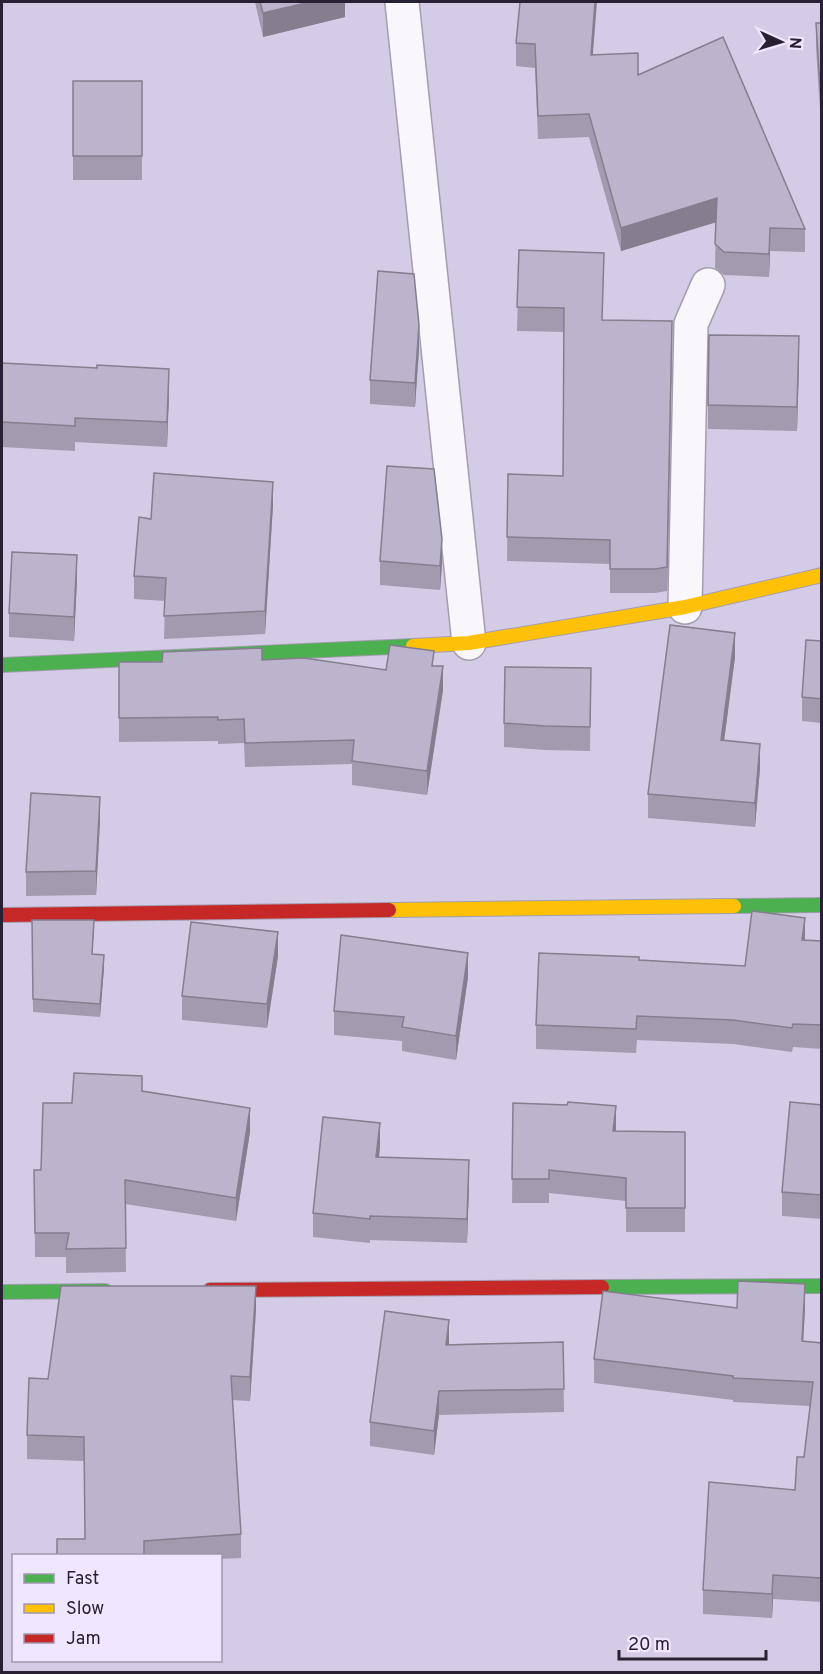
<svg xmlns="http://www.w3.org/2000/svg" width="823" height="1674" font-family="Overpass,sans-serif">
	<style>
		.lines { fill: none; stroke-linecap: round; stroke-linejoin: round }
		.street-casing { stroke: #a39db0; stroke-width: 36 }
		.fast-casing { stroke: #a39db0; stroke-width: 16 }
		.slow-casing { stroke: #a39db0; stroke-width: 16 }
		.jam-casing { stroke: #a39db0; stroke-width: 16 }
		.street { stroke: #f9f7fb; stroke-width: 33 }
		.fast { stroke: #4caf50; stroke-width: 14 }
		.slow { stroke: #ffc107; stroke-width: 14 }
		.jam { stroke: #c62828; stroke-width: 14 }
		.wall { fill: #a29baf }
		.shaded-wall { fill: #847e8f }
		.building { fill: #bcb4cc; stroke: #847e8f; stroke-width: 1.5 }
	</style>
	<rect width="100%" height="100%" fill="#d4cce6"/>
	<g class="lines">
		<defs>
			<g id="street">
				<path d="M 402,2 L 469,643"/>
				<path d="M 685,607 L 691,324 L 708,285"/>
			</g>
			<g id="fast">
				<path d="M 2,665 L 413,646"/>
				<path d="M 734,906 L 822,905"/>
				<path d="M 602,1287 L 822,1286"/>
				<path d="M 2,1292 L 105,1291"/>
			</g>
			<g id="slow">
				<path d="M 413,646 L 469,643 L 685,607 L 822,575"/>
				<path d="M 389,910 L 734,906"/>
			</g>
			<g id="jam">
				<path d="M 2,915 L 389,910"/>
				<path d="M 210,1290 L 602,1287"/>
			</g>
		</defs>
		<use href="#street" class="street-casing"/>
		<use href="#fast" class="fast-casing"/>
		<use href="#slow" class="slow-casing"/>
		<use href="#jam" class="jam-casing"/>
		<use href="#street" class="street"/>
		<use href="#fast" class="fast"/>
		<use href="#slow" class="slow"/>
		<use href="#jam" class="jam"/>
	</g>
	<g class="wall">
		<path d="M 255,2 L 345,2 L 345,17 L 263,37 Z"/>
		<path d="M 520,2 L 593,55 L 638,75 L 805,229 L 805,252 L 770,251 L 769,277 L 724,275 L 715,268 L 716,222 L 621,251 L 589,137 L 538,139 L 535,68 L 516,66 L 516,43 Z"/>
		<path d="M 816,23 L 822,23 L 822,142 L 816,47 Z"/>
		<rect x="73" y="81" width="69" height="99"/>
		<path d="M 519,250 L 603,320 L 672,345 L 667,591 L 655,593 L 610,593 L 610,564 L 507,561 L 508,474 L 563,476 L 564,332 L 517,331 Z"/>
		<path d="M 419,349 L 415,407 L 370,404 L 370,380 Z"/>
		<path d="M 799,360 L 797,431 L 708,429 L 708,405 Z"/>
		<path d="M 2,363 L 169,393 L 167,447 L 75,442 L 75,451 L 2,447 Z"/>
		<path d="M 273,505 L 265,634 L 164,639 L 165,601 L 134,599 L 134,576 L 151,519 Z"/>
		<path d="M 380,561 L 442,563 L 440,590 L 380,585 Z"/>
		<path d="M 77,579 L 74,641 L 9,637 L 9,613 Z"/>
		<path d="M 822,641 L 822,723 L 802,721 L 802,697 Z"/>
		<path d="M 735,657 L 724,741 L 760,768 L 755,827 L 648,818 L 648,794 Z"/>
		<path d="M 262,660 L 386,670 L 434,666 L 443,690 L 427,795 L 352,785 L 352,764 L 245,767 L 244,743 L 218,744 L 218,741 L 119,742 L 119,662 Z"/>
		<path d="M 591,668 L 590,751 L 545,750 L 504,747 L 504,723 Z"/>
		<path d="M 100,821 L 96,895 L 26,896 L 26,872 Z"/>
		<path d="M 32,920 L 94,933 L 92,954 L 104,968 L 100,1017 L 33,1012 Z"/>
		<path d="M 805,940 L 822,941 L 822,1049 L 793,1047 L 792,1052 L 733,1044 L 637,1040 L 636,1053 L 536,1049 L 536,1025 L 639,960 L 745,966 Z"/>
		<path d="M 278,956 L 267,1028 L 182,1020 L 182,996 Z"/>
		<path d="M 468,977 L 456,1060 L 402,1051 L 402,1041 L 334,1035 L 334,1011 Z"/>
		<path d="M 142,1091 L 250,1132 L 236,1221 L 125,1204 L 126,1272 L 66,1273 L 66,1257 L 35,1257 L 34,1170 L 41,1170 L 72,1103 Z"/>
		<path d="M 513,1103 L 616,1131 L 685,1132 L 685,1232 L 626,1232 L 626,1201 L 549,1193 L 549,1203 L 512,1203 Z"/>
		<path d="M 822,1105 L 822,1219 L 782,1216 L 782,1192 Z"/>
		<path d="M 380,1147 L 379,1157 L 469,1184 L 467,1243 L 370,1240 L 370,1243 L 313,1237 L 313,1213 Z"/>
		<path d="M 737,1308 L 805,1308 L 803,1341 L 822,1343 L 822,1602 L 773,1599 L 772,1618 L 703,1614 L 703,1590 L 795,1490 L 804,1457 L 810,1406 L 733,1402 L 733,1400 L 594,1383 L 594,1359 Z"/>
		<path d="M 256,1310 L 250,1401 L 232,1400 L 241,1534 L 241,1558 L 220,1559 L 220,1556 L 57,1556 L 85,1539 L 84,1461 L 27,1459 L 27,1435 L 48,1379 Z"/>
		<path d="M 563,1342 L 564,1412 L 439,1415 L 434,1455 L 370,1446 L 370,1422 L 449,1344 Z"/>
	</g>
	<g class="shaded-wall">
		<path d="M 310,2 L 345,2 L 345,17 L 263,37 L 263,13 Z"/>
		<path d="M 595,2 L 597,2 L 591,78 L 591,55 Z"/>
		<path d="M 717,198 L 717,222 L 621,251 L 621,228 Z"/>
		<path d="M 770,228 L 770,251 L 769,277 L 769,254 Z"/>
		<path d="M 672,321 L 672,345 L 667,591 L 667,567 Z"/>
		<path d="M 419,325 L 419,349 L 415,407 L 415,383 Z"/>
		<path d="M 799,336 L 799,360 L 797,431 L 797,407 Z"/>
		<path d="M 169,369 L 169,393 L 167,447 L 167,422 Z"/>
		<path d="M 273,482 L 273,505 L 265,634 L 265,611 Z"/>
		<path d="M 442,539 L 442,563 L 440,590 L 440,566 Z"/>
		<path d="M 77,555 L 77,579 L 74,641 L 74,617 Z"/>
		<path d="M 735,633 L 735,657 L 721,764 L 721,740 Z"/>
		<path d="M 443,666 L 443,690 L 427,795 L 427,771 Z"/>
		<path d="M 760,744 L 760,768 L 755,827 L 755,803 Z"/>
		<path d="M 100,797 L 100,821 L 96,895 L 96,871 Z"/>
		<path d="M 805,918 L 805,942 L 802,940 Z"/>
		<path d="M 278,932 L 278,956 L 267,1028 L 267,1004 Z"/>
		<path d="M 468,953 L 468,977 L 456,1060 L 456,1036 Z"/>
		<path d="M 104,955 L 104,968 L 100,1017 L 100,1004 Z"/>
		<path d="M 616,1106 L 616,1130 L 613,1155 L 613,1131 Z"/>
		<path d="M 250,1108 L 250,1132 L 236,1221 L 236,1198 Z"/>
		<path d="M 380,1123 L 380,1147 L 376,1181 L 376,1157 Z"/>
		<path d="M 469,1160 L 469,1184 L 467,1243 L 467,1219 Z"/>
		<path d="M 805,1284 L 805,1308 L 802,1365 L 802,1341 Z"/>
		<path d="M 256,1286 L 256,1310 L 250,1401 L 250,1377 Z"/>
		<path d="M 449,1320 L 449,1344 L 446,1368 L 446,1345 Z"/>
		<path d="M 439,1391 L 439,1415 L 434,1455 L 434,1431 Z"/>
		<path d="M 773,1575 L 773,1599 L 772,1618 L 772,1594 Z"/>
	</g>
	<g class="building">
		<path d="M 260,2 L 310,2 L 263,13 Z"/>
		<path d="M 520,2 L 595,2 L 591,55 L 638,53 L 638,75 L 723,37 L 805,229 L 770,228 L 769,254 L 724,252 L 715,244 L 717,198 L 621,228 L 589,114 L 538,116 L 535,44 L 516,43 Z"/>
		<path d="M 816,23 L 822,23 L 822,118 Z"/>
		<rect x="73" y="81" width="69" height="75"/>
		<path d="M 519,250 L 604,253 L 602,320 L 672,321 L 667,567 L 655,569 L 610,569 L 610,540 L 507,537 L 508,474 L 563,476 L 564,308 L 517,307 Z"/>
		<path d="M 378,271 L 414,274 L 419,325 L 415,383 L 370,380 Z"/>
		<path d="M 709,335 L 799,336 L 797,407 L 708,405 Z"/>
		<path d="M 2,363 L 97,368 L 97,365 L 169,369 L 167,422 L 75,418 L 75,426 L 2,422 Z"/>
		<path d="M 387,466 L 434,469 L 442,539 L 440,566 L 380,561 Z"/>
		<path d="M 154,473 L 273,482 L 265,611 L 164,616 L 166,578 L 134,576 L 139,517 L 151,519 Z"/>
		<path d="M 12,552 L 77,555 L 74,617 L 9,613 Z"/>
		<path d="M 670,625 L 735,633 L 721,740 L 760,744 L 755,803 L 648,794 Z"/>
		<path d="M 806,640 L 822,641 L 822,699 L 802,697 Z"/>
		<path d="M 390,645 L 434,651 L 432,666 L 443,666 L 427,771 L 352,761 L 354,740 L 245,743 L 244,719 L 218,720 L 218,717 L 119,718 L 119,662 L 162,662 L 163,652 L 262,648 L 262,660 L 304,658 L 386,670 Z"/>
		<path d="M 505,667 L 591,668 L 590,727 L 545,726 L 504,723 Z"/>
		<path d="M 31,793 L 100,797 L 96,871 L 26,872 Z"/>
		<path d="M 752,911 L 805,918 L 802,940 L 822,941 L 822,1025 L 793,1024 L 792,1028 L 733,1020 L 637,1016 L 636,1029 L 536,1025 L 539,953 L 639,957 L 639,960 L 745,966 Z"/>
		<path d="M 32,920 L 94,920 L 92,954 L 104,955 L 100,1004 L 33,999 Z"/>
		<path d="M 191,922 L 278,932 L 267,1004 L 182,996 Z"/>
		<path d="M 341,935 L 468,953 L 456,1036 L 402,1027 L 404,1017 L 334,1011 Z"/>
		<path d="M 74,1073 L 142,1076 L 142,1091 L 250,1108 L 236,1198 L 125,1180 L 126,1248 L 66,1249 L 69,1233 L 35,1233 L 34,1170 L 41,1170 L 43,1103 L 72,1103 Z"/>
		<path d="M 568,1102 L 616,1106 L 613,1131 L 685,1132 L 685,1208 L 626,1208 L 626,1178 L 549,1170 L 549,1179 L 512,1179 L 513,1103 L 567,1105 Z"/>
		<path d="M 790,1102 L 822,1105 L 822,1195 L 782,1192 Z"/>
		<path d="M 323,1117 L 380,1123 L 376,1157 L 469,1160 L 467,1219 L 370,1216 L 370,1219 L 313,1213 Z"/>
		<path d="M 738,1281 L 805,1284 L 802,1341 L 822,1343 L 822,1578 L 773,1575 L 772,1594 L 703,1590 L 709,1482 L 795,1490 L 797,1457 L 804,1457 L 813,1382 L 733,1378 L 733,1376 L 594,1359 L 603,1291 L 737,1308 Z"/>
		<path d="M 61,1286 L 256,1286 L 250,1377 L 231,1376 L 241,1534 L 144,1541 L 144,1556 L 57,1556 L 57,1539 L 85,1539 L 84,1437 L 27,1435 L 29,1378 L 48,1379 Z"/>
		<path d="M 385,1311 L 449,1320 L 446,1345 L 563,1342 L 564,1389 L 439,1391 L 434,1431 L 370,1422 Z"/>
	</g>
	<rect width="823" height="1674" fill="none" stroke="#272133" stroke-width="6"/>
	<rect x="12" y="1554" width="210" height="108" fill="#eee7ff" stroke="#9e98ad" stroke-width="1.5"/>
	<rect x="24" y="1574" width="30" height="9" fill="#4caf50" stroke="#9e98ad" stroke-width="1.5"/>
	<text x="66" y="1584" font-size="18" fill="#272133">Fast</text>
	<rect x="24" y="1604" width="30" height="9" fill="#ffc107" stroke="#9e98ad" stroke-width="1.5"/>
	<text x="66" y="1614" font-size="18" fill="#272133">Slow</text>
	<rect x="24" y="1634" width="30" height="9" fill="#c62828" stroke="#9e98ad" stroke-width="1.5"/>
	<text x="66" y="1644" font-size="18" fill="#272133">Jam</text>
	<g transform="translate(781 42) rotate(94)" stroke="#eee7ff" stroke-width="4.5" paint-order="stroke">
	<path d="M0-4.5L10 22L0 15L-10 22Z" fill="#272133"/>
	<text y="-9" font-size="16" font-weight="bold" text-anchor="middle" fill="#272133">N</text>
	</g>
	<path d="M619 1650v9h147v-9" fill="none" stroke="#272133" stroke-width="3"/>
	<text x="628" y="1650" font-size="18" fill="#272133" stroke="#eee7ff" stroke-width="4.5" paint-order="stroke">20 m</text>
</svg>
